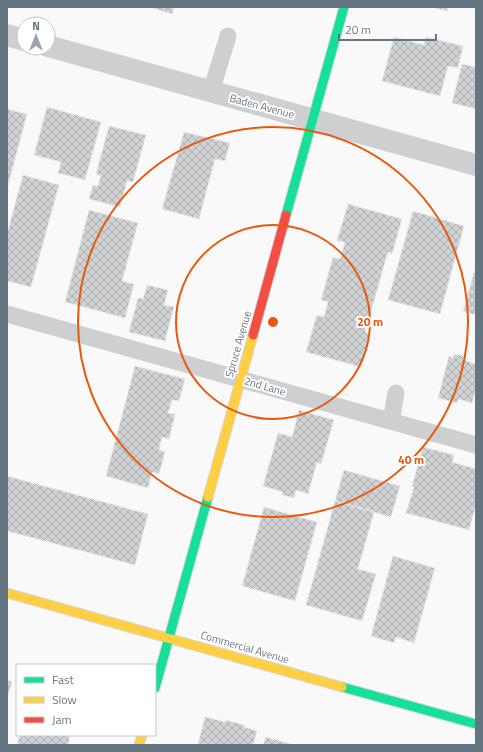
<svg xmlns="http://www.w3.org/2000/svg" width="483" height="752" font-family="'Titillium Web',sans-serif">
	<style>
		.building { fill: url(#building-cross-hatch); stroke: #e8e8e8 }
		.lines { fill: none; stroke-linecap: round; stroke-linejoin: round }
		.fast-casing { stroke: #d5d6d7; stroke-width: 11 }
		.slow-casing { stroke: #d5d6d7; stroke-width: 11 }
		.jam-casing { stroke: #d5d6d7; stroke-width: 11 }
		.lane { stroke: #cecfd0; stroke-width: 17 }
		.street { stroke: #cecfd0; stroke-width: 22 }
		.fast { stroke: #16e098; stroke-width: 9 }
		.slow { stroke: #ffcf43; stroke-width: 9 }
		.jam { stroke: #f24e42; stroke-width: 9 }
		.ring { fill: none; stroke: #e8590c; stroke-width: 2 }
		.labels { text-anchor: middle; stroke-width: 4; stroke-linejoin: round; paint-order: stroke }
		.street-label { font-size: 11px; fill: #657683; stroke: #fff }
		.centre { fill: #e8590c; stroke: #fff; stroke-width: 2 }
		.ring-label { font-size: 12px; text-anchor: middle; font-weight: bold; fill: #e8590c; stroke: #fff; stroke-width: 4; stroke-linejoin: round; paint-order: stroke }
	</style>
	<defs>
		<pattern id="building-cross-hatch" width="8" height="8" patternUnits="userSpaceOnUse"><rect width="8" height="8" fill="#d0d2d3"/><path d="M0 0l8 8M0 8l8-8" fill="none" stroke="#acafb1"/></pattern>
	</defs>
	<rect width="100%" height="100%" fill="#f9f9f9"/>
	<g class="building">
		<path d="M 149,7 L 174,7 L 172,14 Z"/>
		<path d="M 431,7 L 448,7 L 447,11 Z"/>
		<path d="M 394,37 L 424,45 L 426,37 L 463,46 L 458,68 L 448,66 L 440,96 L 382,81 Z"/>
		<path d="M 462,64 L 476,67 L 476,109 L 452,103 Z"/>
		<path d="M 47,107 L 101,122 L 85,180 L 58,173 L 61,162 L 34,155 Z"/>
		<path d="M 7,109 L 27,114 L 7,189 Z"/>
		<path d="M 109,126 L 146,135 L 133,182 L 127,181 L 120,207 L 89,199 L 93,185 L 98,186 L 101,176 L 96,174 Z"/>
		<path d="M 184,132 L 230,143 L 225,161 L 215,159 L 199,219 L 162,209 Z"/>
		<path d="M 23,175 L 59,185 L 31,287 L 7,281 L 7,234 Z"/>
		<path d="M 348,204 L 402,219 L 392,254 L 388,252 L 365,332 L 370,334 L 361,367 L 306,352 L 317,315 L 324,317 L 328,302 L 321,300 L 333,257 L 340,259 L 345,242 L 337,241 Z"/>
		<path d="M 89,210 L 138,223 L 122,281 L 134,284 L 125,318 L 65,302 Z"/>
		<path d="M 413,211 L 464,226 L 440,314 L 388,300 Z"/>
		<path d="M 476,266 L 476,315 L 463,311 Z"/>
		<path d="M 147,285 L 168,290 L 164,305 L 174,307 L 165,341 L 129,332 L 138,298 L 143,299 Z"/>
		<path d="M 454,354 L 464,356 L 463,360 L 476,364 L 476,389 L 472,403 L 458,399 L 457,403 L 438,398 L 449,356 L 453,358 Z"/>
		<path d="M 135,366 L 185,379 L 179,401 L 172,400 L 168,413 L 175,414 L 169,439 L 162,437 L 159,450 L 165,452 L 159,474 L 152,472 L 148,488 L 106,476 Z"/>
		<path d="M 299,410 L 334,420 L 321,464 L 317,462 L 308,494 L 296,490 L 294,498 L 282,495 L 283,492 L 263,486 L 278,433 L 292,437 Z"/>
		<path d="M 423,447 L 454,455 L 452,462 L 476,469 L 476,504 L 469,530 L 406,513 L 414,487 L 412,486 Z"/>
		<path d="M 344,470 L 400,486 L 391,517 L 335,501 Z"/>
		<path d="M 7,476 L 148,514 L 135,565 L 7,531 Z"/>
		<path d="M 335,501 L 374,512 L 358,569 L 376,574 L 362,621 L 306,605 Z"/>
		<path d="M 264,507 L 317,522 L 295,601 L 242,586 Z"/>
		<path d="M 393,556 L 435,568 L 414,643 L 396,637 L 394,643 L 371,636 Z"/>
		<path d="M 7,680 L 12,682 L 7,699 Z"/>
		<path d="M 205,717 L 226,722 L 226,720 L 244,725 L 244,727 L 257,731 L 253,745 L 198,744 Z"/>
		<path d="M 20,735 L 70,735 L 68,745 L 17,745 Z"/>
		<path d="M 266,737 L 294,745 L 263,745 Z"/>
	</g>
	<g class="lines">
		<defs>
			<g id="fast">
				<path d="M 286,215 L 344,7"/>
				<path d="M 342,687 L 476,724"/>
				<path d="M 155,688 L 208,497"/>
			</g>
			<g id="slow">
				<path d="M 208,497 L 253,335"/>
				<path d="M 7,593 L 342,687"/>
				<path d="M 139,745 L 142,735"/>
			</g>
			<path id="jam" d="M 253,335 L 286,215"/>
		</defs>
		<use href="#fast" class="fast-casing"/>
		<use href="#slow" class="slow-casing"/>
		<use href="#jam" class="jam-casing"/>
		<g class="lane">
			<path d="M 211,92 L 228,36"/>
			<path d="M 7,314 L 476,445"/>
			<path d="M 391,421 L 396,393"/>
		</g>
		<g class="street">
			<path d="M 7,35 L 24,40"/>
			<path d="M 48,46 L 476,165"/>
		</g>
		<use href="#fast" class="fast"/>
		<use href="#slow" class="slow"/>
		<use href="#jam" class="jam"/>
	</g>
	<g class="ring">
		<circle cx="273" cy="322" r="97"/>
		<circle cx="273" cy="322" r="195"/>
	</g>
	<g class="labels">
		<g class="street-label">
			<text transform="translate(262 106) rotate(15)" y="4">Baden Avenue</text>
			<text transform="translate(238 344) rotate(-74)" y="4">Spruce Avenue</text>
			<text transform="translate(265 386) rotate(16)" y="4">2nd Lane</text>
			<text transform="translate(245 647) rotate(16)" y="4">Commercial Avenue</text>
		</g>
	</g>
	<circle cx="273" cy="322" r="6" class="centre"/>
	<g class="ring-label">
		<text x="370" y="326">20 m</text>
		<text x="411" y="464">40 m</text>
	</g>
	<rect width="483" height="752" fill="none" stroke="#657683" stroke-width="16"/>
	<rect x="16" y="664" width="140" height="72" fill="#ffffff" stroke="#c1c8cd"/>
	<rect x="24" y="677" width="20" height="6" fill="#16e098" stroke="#c1c8cd"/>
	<text x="52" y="684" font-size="12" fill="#657683">Fast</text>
	<rect x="24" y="697" width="20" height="6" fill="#ffcf43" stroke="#c1c8cd"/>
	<text x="52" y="704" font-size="12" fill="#657683">Slow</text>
	<rect x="24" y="717" width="20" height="6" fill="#f24e42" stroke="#c1c8cd"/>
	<text x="52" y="724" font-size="12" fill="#657683">Jam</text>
	<g transform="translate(36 36)"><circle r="19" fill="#ffffff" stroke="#c1c8cd"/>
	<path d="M0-3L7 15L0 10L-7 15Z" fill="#99a4ac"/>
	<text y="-6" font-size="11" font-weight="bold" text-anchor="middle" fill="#657683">N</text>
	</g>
	<path d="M339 34v6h97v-6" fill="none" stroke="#657683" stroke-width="2"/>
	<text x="345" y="34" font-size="12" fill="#657683" stroke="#ffffff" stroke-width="3" paint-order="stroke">20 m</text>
</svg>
